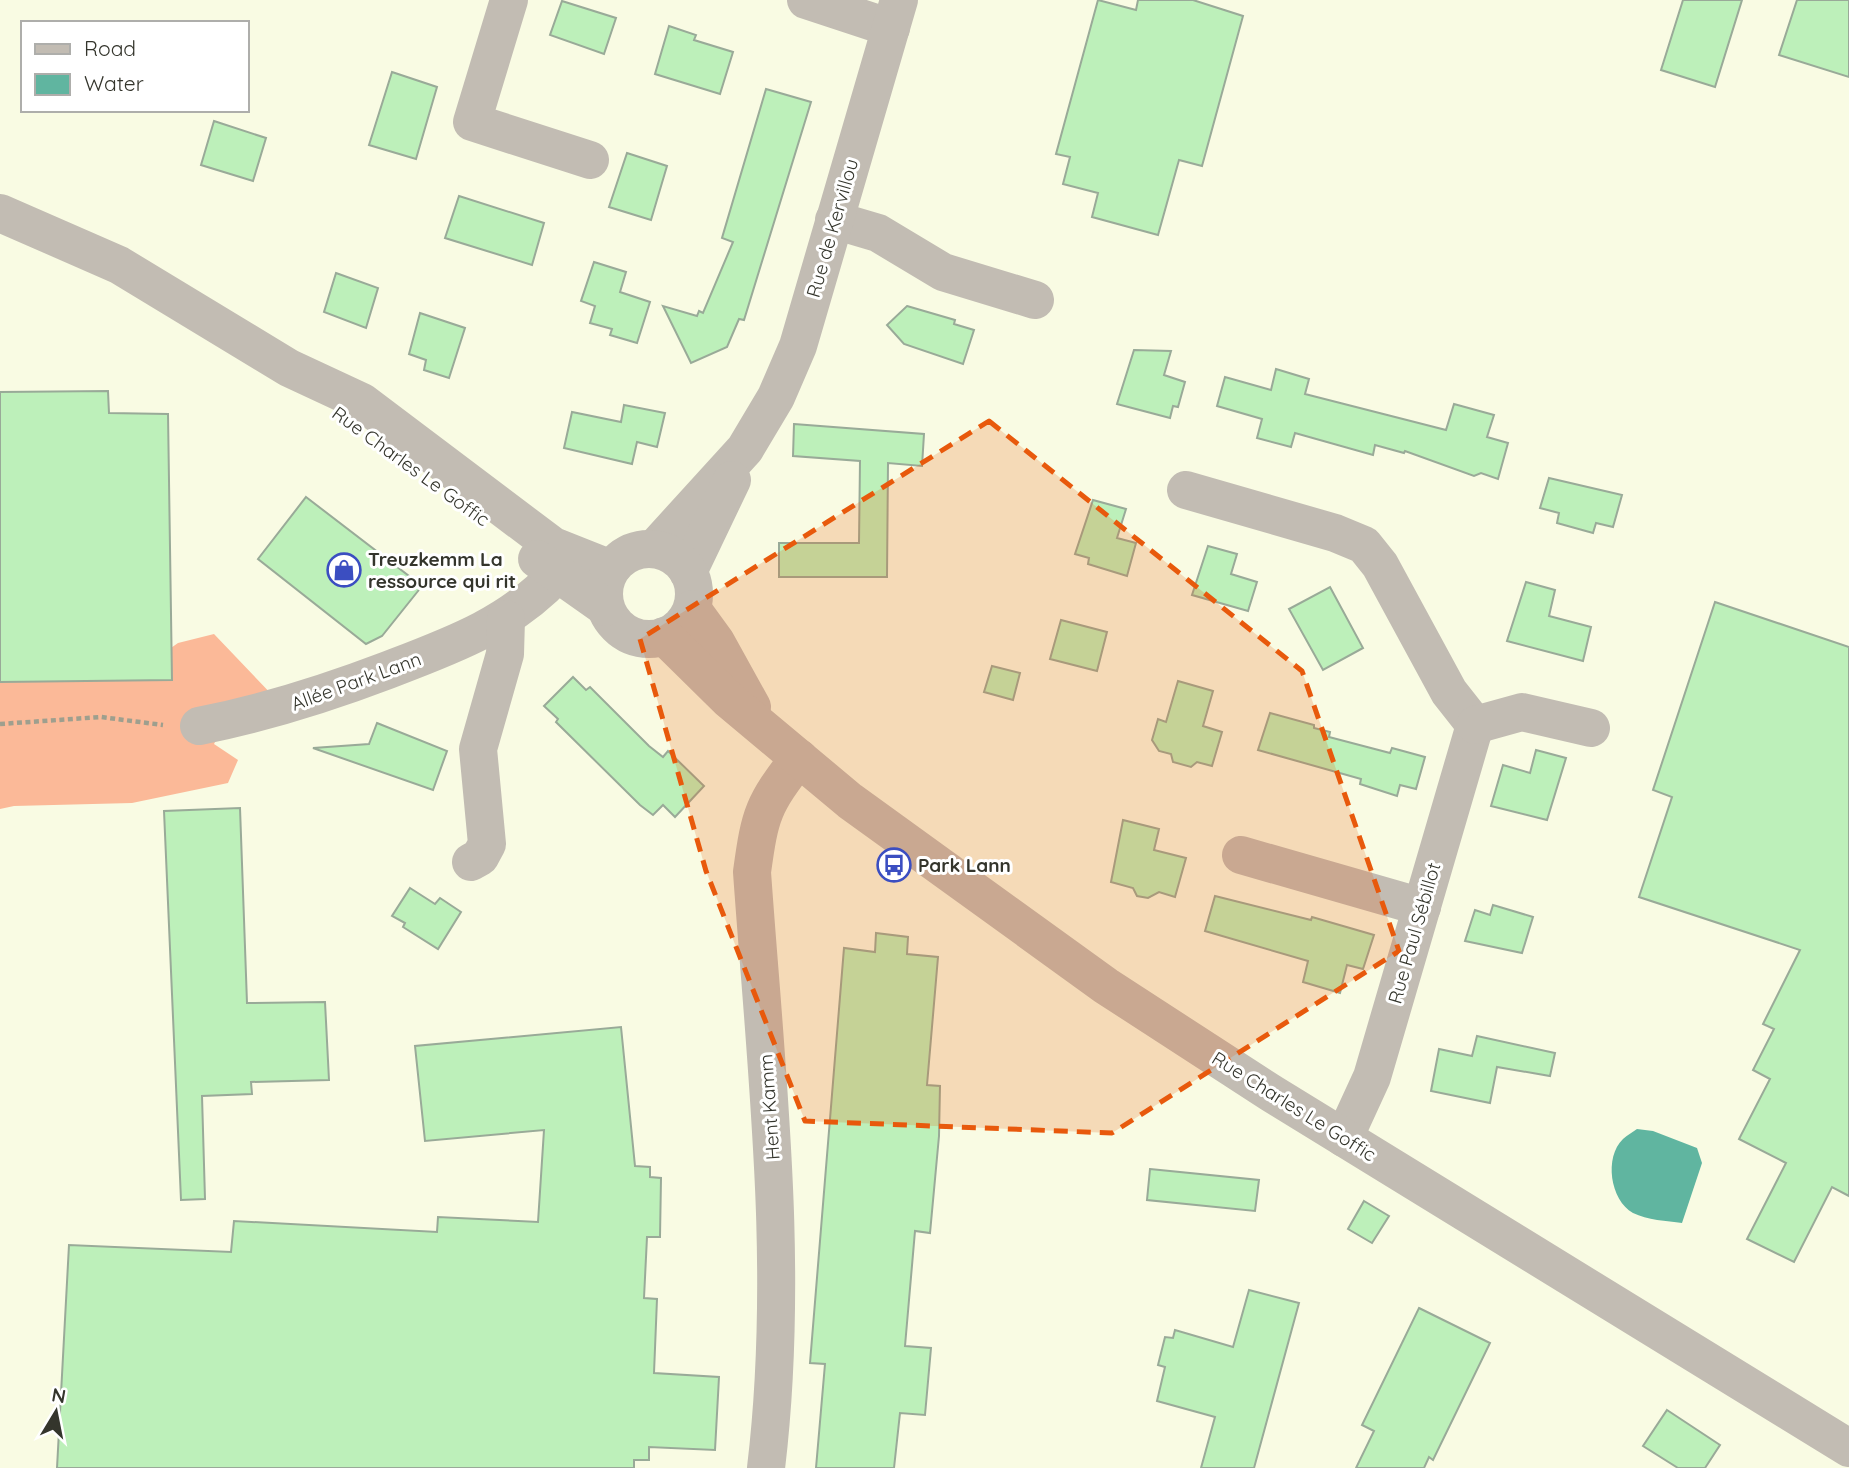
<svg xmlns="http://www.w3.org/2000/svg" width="1849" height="1468" font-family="Quicksand,sans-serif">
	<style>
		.forest { fill: #fbb998 }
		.water { fill: #60b5a0 }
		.building { fill: #bdf0ba; stroke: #99aa98; stroke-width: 2 }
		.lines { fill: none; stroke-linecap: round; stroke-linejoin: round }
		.path { stroke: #9e9f8e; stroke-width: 4.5; stroke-dasharray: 5 3.5; stroke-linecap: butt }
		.minor { stroke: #c2bcb3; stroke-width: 38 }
		.tertiary { stroke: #c2bcb3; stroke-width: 38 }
		.marked { fill: #e8590c; fill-opacity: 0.2; stroke: #e8590c; stroke-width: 5; stroke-dasharray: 14 9; stroke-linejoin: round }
		.labels { text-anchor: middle; stroke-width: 6; stroke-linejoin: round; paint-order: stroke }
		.street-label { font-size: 19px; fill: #34352c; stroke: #fff }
		.poi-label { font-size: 19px; font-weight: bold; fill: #34352c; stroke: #fff; text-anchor: start }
	</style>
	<rect width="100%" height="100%" fill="#f9fbe3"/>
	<path class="forest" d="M 214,634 L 276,699 L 230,712 L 214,744 L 238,760 L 228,783 L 132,803 L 14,806 L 0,809 L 0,661 L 151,662 L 178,643 Z"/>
	<path class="water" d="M 1637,1129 L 1653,1131 L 1697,1148 L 1702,1163 L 1682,1223 C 1667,1221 1647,1220 1633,1213 C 1610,1200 1604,1157 1623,1139 C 1627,1135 1633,1132 1637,1129 Z"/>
	<g class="building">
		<path d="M 1098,0 L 1136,10 L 1138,0 L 1193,0 L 1243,16 L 1202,166 L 1179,160 L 1158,235 L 1092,217 L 1098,193 L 1063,184 L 1070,157 L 1056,154 Z"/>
		<path d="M 1683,0 L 1742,0 L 1715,87 L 1661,70 Z"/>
		<path d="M 1797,0 L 1849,0 L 1849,77 L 1779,55 Z"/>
		<path d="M 562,1 L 616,18 L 604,54 L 550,35 Z"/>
		<path d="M 669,26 L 696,35 L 694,40 L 733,52 L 720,94 L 655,74 Z"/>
		<path d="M 392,72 L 437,87 L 416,159 L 369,145 Z"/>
		<path d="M 766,89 L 811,102 L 744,320 L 739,319 L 727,347 L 691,363 L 663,306 L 697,316 L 699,311 L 703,313 L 733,242 L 722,238 Z"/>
		<path d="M 214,121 L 266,138 L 253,181 L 201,165 Z"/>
		<path d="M 627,153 L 667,166 L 651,220 L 609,207 Z"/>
		<path d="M 459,196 L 544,223 L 532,265 L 445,238 Z"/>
		<path d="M 594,262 L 626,272 L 620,292 L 650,302 L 637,343 L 610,335 L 612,329 L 590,323 L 595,306 L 581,301 Z"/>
		<path d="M 336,273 L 378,288 L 366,328 L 324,312 Z"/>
		<path d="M 907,306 L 955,320 L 954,324 L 974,330 L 963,364 L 904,344 L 887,325 Z"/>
		<path d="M 420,313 L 465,328 L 449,378 L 424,370 L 426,360 L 409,354 Z"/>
		<path d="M 1134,350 L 1171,351 L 1164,375 L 1185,382 L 1178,407 L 1173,406 L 1170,418 L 1117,404 Z"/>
		<path d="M 1276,369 L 1309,379 L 1305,394 L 1446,430 L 1454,404 L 1494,415 L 1487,437 L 1508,443 L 1498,479 L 1481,473 L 1474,476 L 1405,451 L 1404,453 L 1375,445 L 1373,455 L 1295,433 L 1291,447 L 1257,438 L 1262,419 L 1217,406 L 1225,377 L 1271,390 Z"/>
		<path d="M 108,391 L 109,413 L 168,414 L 172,680 L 0,682 L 0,392 Z"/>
		<path d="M 624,405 L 665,413 L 657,447 L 637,442 L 632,464 L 564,448 L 572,412 L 621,422 Z"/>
		<path d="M 794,424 L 924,434 L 922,466 L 888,463 L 887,577 L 779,577 L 779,543 L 859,543 L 860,461 L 793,456 Z"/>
		<path d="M 1549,478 L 1622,495 L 1613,527 L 1596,523 L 1593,533 L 1557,523 L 1559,513 L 1540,508 Z"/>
		<path d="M 306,497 L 422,586 L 382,636 L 366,644 L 258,559 Z"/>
		<path d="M 1093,500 L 1126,509 L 1117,538 L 1136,543 L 1127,576 L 1088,564 L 1089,558 L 1075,554 Z"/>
		<path d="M 1208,546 L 1237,554 L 1231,574 L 1257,582 L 1248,611 L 1192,595 Z"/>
		<path d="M 1526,582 L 1555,590 L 1549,616 L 1591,627 L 1583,661 L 1507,641 Z"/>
		<path d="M 1330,587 L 1363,648 L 1323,670 L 1289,609 Z"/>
		<path d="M 1715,602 L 1849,647 L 1849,1196 L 1832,1187 L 1794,1262 L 1747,1239 L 1786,1163 L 1739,1139 L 1770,1079 L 1753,1070 L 1774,1029 L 1763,1024 L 1800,950 L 1639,897 L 1672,797 L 1653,790 Z"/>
		<path d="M 1061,620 L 1107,632 L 1097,671 L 1050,659 Z"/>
		<path d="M 992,666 L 1020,673 L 1013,700 L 984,692 Z"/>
		<path d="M 573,677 L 586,690 L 590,687 L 649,746 L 663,757 L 668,751 L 704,786 L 675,817 L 663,805 L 653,815 L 640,805 L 556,722 L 558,719 L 544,706 Z"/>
		<path d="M 1178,681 L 1213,691 L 1203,726 L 1222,732 L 1212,766 L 1197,762 L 1191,767 L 1173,762 L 1171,754 L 1159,751 L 1152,740 L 1158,719 L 1166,722 Z"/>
		<path d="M 1270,713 L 1314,725 L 1314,728 L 1330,732 L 1329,737 L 1390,753 L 1392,748 L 1425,757 L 1416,789 L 1400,785 L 1397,796 L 1360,784 L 1361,779 L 1258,750 Z"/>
		<path d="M 377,723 L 447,751 L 433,790 L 313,748 L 369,744 Z"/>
		<path d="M 1536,750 L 1566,758 L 1547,820 L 1491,806 L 1503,765 L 1530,773 Z"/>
		<path d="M 240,808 L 247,1003 L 325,1002 L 329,1080 L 251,1082 L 252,1094 L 202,1096 L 205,1199 L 181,1200 L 164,811 Z"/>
		<path d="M 1123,820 L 1159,829 L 1154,850 L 1186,858 L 1175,897 L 1159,892 L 1148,898 L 1137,896 L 1133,888 L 1111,882 Z"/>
		<path d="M 410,888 L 435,904 L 440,898 L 461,912 L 438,949 L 403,927 L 405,923 L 392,916 Z"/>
		<path d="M 1215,896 L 1311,920 L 1312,917 L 1374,935 L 1363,969 L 1347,965 L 1340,993 L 1303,982 L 1308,961 L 1205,931 Z"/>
		<path d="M 1493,905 L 1533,917 L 1522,953 L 1465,941 L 1475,910 L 1490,915 Z"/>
		<path d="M 876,933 L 908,937 L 907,954 L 938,957 L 927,1085 L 940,1086 L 939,1136 L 930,1233 L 915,1231 L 905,1346 L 931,1348 L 925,1415 L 900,1413 L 894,1468 L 816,1468 L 825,1364 L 810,1363 L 844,948 L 875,952 Z"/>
		<path d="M 621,1027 L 635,1166 L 650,1167 L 650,1177 L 661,1178 L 660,1237 L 647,1237 L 644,1298 L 657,1299 L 654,1373 L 719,1377 L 715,1450 L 649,1447 L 649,1460 L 634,1460 L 634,1468 L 57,1468 L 69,1245 L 231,1252 L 234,1221 L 437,1232 L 438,1217 L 538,1222 L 544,1130 L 425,1141 L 415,1046 Z"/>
		<path d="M 1477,1036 L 1555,1053 L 1550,1076 L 1497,1067 L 1490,1103 L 1431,1091 L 1439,1049 L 1472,1056 Z"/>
		<path d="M 1150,1169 L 1259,1180 L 1255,1211 L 1147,1200 Z"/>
		<path d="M 1364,1201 L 1389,1216 L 1372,1243 L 1348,1229 Z"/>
		<path d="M 1249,1290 L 1299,1303 L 1254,1468 L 1201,1468 L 1215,1417 L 1157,1401 L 1165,1367 L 1158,1365 L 1165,1337 L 1173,1338 L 1175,1330 L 1233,1347 Z"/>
		<path d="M 1419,1308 L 1490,1343 L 1433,1460 L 1429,1457 L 1424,1468 L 1356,1468 L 1374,1431 L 1362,1425 Z"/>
		<path d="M 1667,1410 L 1720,1445 L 1705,1468 L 1678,1468 L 1643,1446 Z"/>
	</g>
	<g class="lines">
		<path class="path" d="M 0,724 L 101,717 L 163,725"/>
		<g class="minor">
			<path d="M 509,0 L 472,122 L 590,160"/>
			<path d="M 806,0 L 891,28"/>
			<path d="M 834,220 L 878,233 L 943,272 L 1035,300"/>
			<path d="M 1186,490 L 1335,533 L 1364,545 L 1380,565 L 1449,692 L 1475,725 L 1372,1077 L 1344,1138"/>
			<path d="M 654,549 L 745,449 L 776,397 L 798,346 L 899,0"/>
			<path d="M 688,572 L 732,480"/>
			<path d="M 1475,725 L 1522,712 L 1591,728"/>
			<path d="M 199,726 C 265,713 325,694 388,670 C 451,646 510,625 557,574"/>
			<path d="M 1241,855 L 1422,907"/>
			<path d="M 471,862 L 480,857 L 487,844 L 478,749 L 505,654 L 506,619"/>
			<path d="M 766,1468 C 790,1269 766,1070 752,872 C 760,813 763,805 799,758"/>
		</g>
		<g class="tertiary">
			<path d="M 0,213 L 119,265 L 289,368 L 362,402 L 553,546 L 611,569"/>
			<circle cx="649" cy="594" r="45"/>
			<path d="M 537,559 L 605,607"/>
			<path d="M 692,609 L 716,642 L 752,707"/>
			<path d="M 664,636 L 729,700 L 850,801 L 1106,986 L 1271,1093 L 1849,1448"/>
		</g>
	</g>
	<path class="marked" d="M 989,421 L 1302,671 L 1399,951 L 1112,1133 L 805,1121 L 706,871 L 640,639 Z"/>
	<defs>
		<symbol id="shop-ring" viewBox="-11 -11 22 22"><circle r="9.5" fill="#fff" stroke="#3b4ec1" stroke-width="1.5"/><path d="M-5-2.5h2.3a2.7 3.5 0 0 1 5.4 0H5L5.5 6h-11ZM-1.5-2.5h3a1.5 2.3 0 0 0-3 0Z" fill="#3b4ec1"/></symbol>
		<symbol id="bus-ring" viewBox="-11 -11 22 22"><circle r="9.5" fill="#fff" stroke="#3b4ec1" stroke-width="1.5"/><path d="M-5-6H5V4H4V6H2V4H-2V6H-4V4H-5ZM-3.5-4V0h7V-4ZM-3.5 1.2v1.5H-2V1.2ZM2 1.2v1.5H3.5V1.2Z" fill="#3b4ec1"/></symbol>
	</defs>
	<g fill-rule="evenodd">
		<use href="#shop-ring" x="325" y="551" width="38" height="38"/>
		<use href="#bus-ring" x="875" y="846" width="38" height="38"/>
	</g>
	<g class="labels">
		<g class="street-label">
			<text transform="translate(832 228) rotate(-74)" y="7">Rue de Kervillou</text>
			<text transform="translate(411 466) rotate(36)" y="7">Rue Charles Le Goffic</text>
			<text transform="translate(356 681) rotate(-20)" y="7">Allée Park Lann</text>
			<text transform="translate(1414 933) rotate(-74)" y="7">Rue Paul Sébillot</text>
			<text transform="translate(1294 1106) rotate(32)" y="7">Rue Charles Le Goffic</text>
			<text transform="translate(769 1107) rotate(-94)" y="7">Hent Kamm</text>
		</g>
		<g class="poi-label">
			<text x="368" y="566">Treuzkemm La<tspan x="368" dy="22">ressource qui rit</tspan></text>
			<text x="918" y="872">Park Lann</text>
		</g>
	</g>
	<rect x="21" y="21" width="228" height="91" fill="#ffffff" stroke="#aeaeab" stroke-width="2"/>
	<rect x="35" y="44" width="35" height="10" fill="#c2bcb3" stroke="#aeaeab" stroke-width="2"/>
	<text x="84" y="56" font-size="21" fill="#34352c">Road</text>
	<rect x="35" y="74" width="35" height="21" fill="#60b5a0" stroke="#aeaeab" stroke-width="2"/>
	<text x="84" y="91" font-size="21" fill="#34352c">Water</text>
	<g transform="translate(56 1412) rotate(10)" stroke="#ffffff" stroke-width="5" paint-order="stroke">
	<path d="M0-5L12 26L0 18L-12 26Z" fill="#34352c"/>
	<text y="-10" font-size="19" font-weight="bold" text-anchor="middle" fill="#34352c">N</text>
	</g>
</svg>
